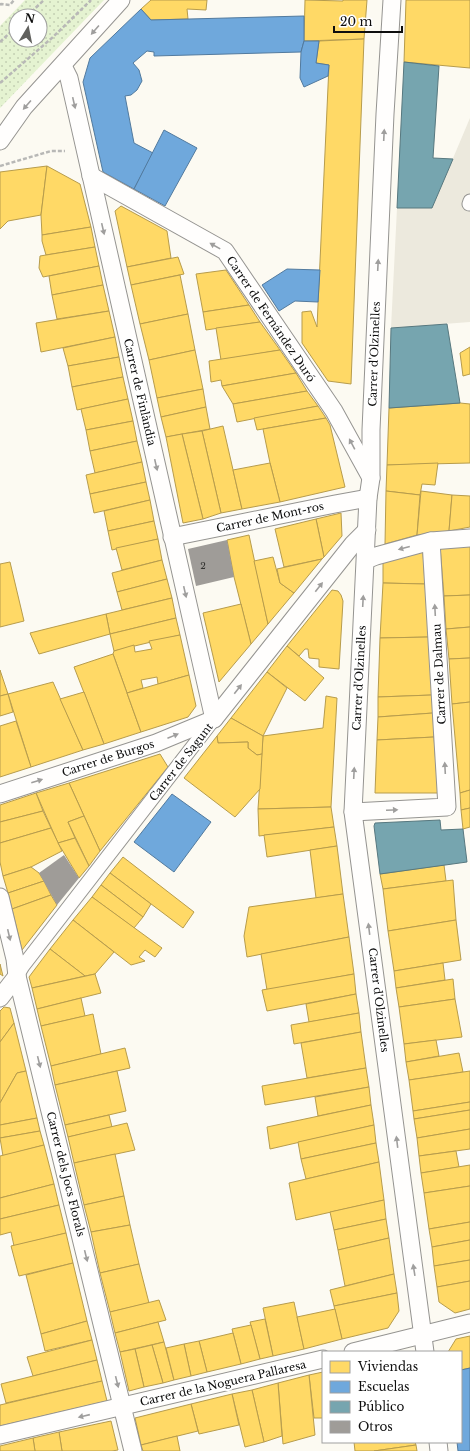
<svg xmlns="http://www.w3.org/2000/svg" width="470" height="1451" font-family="'Libre Baskerville',serif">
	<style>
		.park { fill: url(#park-dots); fill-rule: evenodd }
		.plaza { fill: #ece9dd }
		.homes { fill: #ffd966; stroke: #b79c4c }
		.schools { fill: #6fa8dc; stroke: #527a9e }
		.public { fill: #76a5af; stroke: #57787f }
		.building { fill: #9f9c98 }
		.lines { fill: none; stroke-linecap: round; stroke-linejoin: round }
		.pedestrian-casing { stroke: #959491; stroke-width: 15 }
		.minor-casing { stroke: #959491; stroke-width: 19 }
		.path { stroke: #b8b8b6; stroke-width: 2.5; stroke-dasharray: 4 2; stroke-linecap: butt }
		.pedestrian { stroke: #fffefd; stroke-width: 13 }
		.minor { stroke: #fffefd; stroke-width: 17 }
		.oneway { fill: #9f9e9d }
		.labels { text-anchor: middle; stroke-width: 4; stroke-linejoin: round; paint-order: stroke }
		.number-label { font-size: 9px; fill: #323230 }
		.street-label { font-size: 11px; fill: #0e0e0e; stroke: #fff }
	</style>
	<defs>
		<pattern id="park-dots" width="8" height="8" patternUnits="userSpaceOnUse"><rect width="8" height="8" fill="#e5f3d1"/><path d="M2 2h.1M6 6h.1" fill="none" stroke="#c3cfb2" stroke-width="1.8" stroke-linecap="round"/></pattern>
	</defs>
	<rect width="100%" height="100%" fill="#fcfaf2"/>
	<path class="park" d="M 25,0 L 104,0 L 0,108 L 0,26 ZM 16,16 L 40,16 L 40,40 L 16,40 Z"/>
	<path class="plaza" d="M 470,118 L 470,322 L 391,328 L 397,208 L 432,208 Z"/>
	<g class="homes">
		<path d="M 151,0 L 207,0 L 206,10 L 187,9 L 188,19 L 151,20 L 141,9 Z"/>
		<path d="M 305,0 L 343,1 L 343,0 L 367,0 L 364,39 L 304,41 Z"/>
		<path d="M 406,0 L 470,0 L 470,68 L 404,62 Z"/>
		<path d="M 364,39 L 351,384 L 328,381 L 302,343 L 302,312 L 311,311 L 317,327 L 329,65 L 316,63 L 319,41 Z"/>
		<path d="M 47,166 L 41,215 L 8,221 L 0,229 L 0,172 Z"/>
		<path d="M 47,166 L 80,184 L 91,227 L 42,235 L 41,215 Z"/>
		<path d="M 121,206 L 167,231 L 171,258 L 127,267 L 115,211 Z"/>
		<path d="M 91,227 L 95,247 L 46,255 L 42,241 L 42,235 Z"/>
		<path d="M 95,247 L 99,266 L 43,277 L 39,268 L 40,256 Z"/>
		<path d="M 178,257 L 184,274 L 131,285 L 127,267 Z"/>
		<path d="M 99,266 L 103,285 L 52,295 L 49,276 Z"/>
		<path d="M 226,270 L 249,305 L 203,312 L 196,274 Z"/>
		<path d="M 180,275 L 188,314 L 140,324 L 131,285 Z"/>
		<path d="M 103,285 L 109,311 L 57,319 L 52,295 Z"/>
		<path d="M 249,305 L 260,322 L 206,330 L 203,312 Z"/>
		<path d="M 109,311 L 115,337 L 41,352 L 36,323 Z"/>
		<path d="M 188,314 L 195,350 L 149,360 L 140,324 Z"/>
		<path d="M 260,322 L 280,350 L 221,360 L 216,328 Z"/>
		<path d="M 115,337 L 119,357 L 68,366 L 63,348 Z"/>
		<path d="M 470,347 L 470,374 L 463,376 L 460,353 Z"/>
		<path d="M 195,350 L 203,389 L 157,398 L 149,360 Z"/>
		<path d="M 280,350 L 296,373 L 222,386 L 221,380 L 211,382 L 209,361 Z"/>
		<path d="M 119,357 L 123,377 L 72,387 L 68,366 Z"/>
		<path d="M 296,373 L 307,391 L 233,404 L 222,386 Z"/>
		<path d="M 123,377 L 128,399 L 77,410 L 72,387 Z"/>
		<path d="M 203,389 L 206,407 L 161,417 L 157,398 Z"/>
		<path d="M 307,391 L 318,406 L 237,422 L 233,404 Z"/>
		<path d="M 128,399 L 133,421 L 86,430 L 81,409 Z"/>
		<path d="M 460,403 L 470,404 L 470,463 L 387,465 L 389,408 Z"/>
		<path d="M 318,406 L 326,418 L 257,430 L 254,418 Z"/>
		<path d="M 206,407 L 210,429 L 166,437 L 161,417 Z"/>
		<path d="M 326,418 L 330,425 L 345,487 L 280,502 L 270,463 L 263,429 Z"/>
		<path d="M 133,421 L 137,441 L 90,451 L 86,430 Z"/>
		<path d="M 223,426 L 242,509 L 221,513 L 202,431 Z"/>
		<path d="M 202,431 L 221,513 L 203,519 L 182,434 Z"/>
		<path d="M 182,434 L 203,519 L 183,523 L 166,437 Z"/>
		<path d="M 137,441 L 142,462 L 95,473 L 90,451 Z"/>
		<path d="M 142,462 L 146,482 L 90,494 L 86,475 Z"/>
		<path d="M 270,463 L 280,502 L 242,509 L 233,470 Z"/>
		<path d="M 438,463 L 435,485 L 422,484 L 420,495 L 386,491 L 387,465 Z"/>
		<path d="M 146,482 L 150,500 L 94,513 L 90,494 Z"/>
		<path d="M 386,491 L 420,495 L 417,535 L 385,544 Z"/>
		<path d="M 421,491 L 452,495 L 449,531 L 417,535 Z"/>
		<path d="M 452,495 L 470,496 L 470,527 L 449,531 Z"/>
		<path d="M 150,500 L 154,521 L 108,531 L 104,511 Z"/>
		<path d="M 341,513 L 342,536 L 324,557 L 316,519 Z"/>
		<path d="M 316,519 L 324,557 L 322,559 L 284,567 L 275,529 Z"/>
		<path d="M 154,521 L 158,539 L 112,550 L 108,531 Z"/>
		<path d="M 249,535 L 268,624 L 251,644 L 234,577 L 227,540 Z"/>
		<path d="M 158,539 L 162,560 L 122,570 L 116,548 Z"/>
		<path d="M 470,544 L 470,595 L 444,596 L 440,546 Z"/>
		<path d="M 423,552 L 425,584 L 383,583 L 383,559 Z"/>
		<path d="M 273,557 L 280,583 L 294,593 L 268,624 L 254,561 Z"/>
		<path d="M 322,559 L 294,593 L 280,583 L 277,569 Z"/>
		<path d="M 162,560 L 167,579 L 117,592 L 112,573 Z"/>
		<path d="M 10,562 L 24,621 L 0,627 L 0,564 Z"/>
		<path d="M 167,579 L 172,598 L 122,610 L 117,592 Z"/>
		<path d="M 383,583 L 425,584 L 429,637 L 380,638 Z"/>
		<path d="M 332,590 L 338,591 L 341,595 L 343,601 L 339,669 L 319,667 L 319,659 L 309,658 L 308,649 L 305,649 L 299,656 L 287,646 Z"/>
		<path d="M 470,595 L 470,627 L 446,629 L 444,596 Z"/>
		<path d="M 172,598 L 176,618 L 110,634 L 106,614 Z"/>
		<path d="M 241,604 L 251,644 L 219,682 L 203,613 Z"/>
		<path d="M 106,614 L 110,634 L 39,654 L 30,633 Z"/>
		<path d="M 176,618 L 180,635 L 114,651 L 110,634 Z"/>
		<path d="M 470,627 L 470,658 L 449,659 L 446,629 Z"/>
		<path d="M 180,635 L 189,675 L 158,684 L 157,677 L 141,680 L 143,688 L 127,693 L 113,654 L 114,651 L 134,645 L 135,652 L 152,649 L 149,641 Z"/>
		<path d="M 429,637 L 432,695 L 378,697 L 380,638 Z"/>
		<path d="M 287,646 L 324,678 L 305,701 L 267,672 Z"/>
		<path d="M 113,654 L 141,732 L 104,744 L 74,667 Z"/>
		<path d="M 470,658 L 470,702 L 452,704 L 449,659 Z"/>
		<path d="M 0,670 L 8,694 L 0,696 Z"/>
		<path d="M 267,672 L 287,688 L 263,736 L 231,718 Z"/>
		<path d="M 189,675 L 196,706 L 188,717 L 141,732 L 127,693 Z"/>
		<path d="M 53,682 L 83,750 L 31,767 L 8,694 Z"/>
		<path d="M 84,692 L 104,744 L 83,750 L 60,699 Z"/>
		<path d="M 8,694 L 13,712 L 0,716 L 0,696 Z"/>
		<path d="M 432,695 L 433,713 L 378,717 L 378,697 Z"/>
		<path d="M 326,696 L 337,698 L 331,807 L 258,809 L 263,736 L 323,728 Z"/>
		<path d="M 470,702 L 470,790 L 460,793 L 452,704 Z"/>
		<path d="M 433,713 L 434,737 L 377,740 L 378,717 Z"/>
		<path d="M 231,718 L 263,736 L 262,754 L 257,755 L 248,748 L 248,742 L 218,743 L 217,736 Z"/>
		<path d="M 16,721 L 31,767 L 0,777 L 0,726 Z"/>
		<path d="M 217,736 L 218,743 L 248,742 L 248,748 L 257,755 L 262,754 L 260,789 L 235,817 L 184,778 Z"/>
		<path d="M 434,737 L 438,793 L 375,793 L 377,740 Z"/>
		<path d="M 160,754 L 168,767 L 100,851 L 69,783 Z"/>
		<path d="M 69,783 L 84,816 L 68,822 L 75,838 L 58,843 L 36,793 Z"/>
		<path d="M 470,790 L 470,808 L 461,810 L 460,793 Z"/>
		<path d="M 36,793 L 43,811 L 0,822 L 0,805 Z"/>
		<path d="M 331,807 L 334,827 L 259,836 L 258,809 Z"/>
		<path d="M 470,808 L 470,827 L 463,829 L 461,810 Z"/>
		<path d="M 43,811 L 51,828 L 0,843 L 0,822 Z"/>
		<path d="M 84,816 L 100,851 L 89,866 L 68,822 Z"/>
		<path d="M 334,827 L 337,846 L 267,857 L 264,835 Z"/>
		<path d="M 51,828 L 62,851 L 31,867 L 3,876 L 0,862 L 0,843 Z"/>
		<path d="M 75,838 L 89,866 L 79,878 L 58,843 Z"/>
		<path d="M 337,846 L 343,894 L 316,898 L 310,850 Z"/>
		<path d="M 123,857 L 194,912 L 183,928 L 110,873 Z"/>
		<path d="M 444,865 L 446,881 L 383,889 L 380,874 Z"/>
		<path d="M 31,867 L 39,873 L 44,881 L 8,893 L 3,876 Z"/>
		<path d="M 110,873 L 151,904 L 143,917 L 101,885 Z"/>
		<path d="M 453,880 L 456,920 L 388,931 L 383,889 Z"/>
		<path d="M 44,881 L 51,895 L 12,909 L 8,893 Z"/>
		<path d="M 101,885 L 143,917 L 134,928 L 92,897 Z"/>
		<path d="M 343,894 L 349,937 L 247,957 L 244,936 L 249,907 Z"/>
		<path d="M 51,895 L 57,905 L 22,950 L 12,909 Z"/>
		<path d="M 92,897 L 162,948 L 155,957 L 145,950 L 139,957 L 145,961 L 131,965 L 73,920 Z"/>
		<path d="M 73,920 L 114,952 L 95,974 L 85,976 L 50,949 Z"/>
		<path d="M 456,920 L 461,960 L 394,971 L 388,931 Z"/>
		<path d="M 349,937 L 354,974 L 267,990 L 261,954 Z"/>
		<path d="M 50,949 L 85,976 L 32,988 L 29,977 Z"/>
		<path d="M 443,963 L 445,980 L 396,988 L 394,971 Z"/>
		<path d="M 0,964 L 3,976 L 0,974 Z"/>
		<path d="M 95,974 L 101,993 L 37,1009 L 32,988 Z"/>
		<path d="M 354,974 L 356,994 L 267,1011 L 262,990 Z"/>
		<path d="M 453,979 L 455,999 L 399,1007 L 396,988 Z"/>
		<path d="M 356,994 L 359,1013 L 309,1022 L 306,1004 Z"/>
		<path d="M 81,998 L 85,1016 L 41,1026 L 37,1009 Z"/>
		<path d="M 455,999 L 462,1037 L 404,1044 L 399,1007 Z"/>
		<path d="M 4,1007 L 10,1008 L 14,1023 L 0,1042 L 0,1011 Z"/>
		<path d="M 359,1013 L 361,1032 L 294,1044 L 291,1025 Z"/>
		<path d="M 93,1014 L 101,1054 L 51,1066 L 41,1026 Z"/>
		<path d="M 14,1023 L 26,1071 L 17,1073 L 0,1103 L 0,1042 Z"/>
		<path d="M 361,1032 L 366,1068 L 307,1078 L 301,1043 Z"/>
		<path d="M 436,1040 L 439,1056 L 406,1062 L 404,1044 Z"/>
		<path d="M 125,1048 L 130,1068 L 55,1085 L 51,1066 Z"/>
		<path d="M 459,1053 L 463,1072 L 409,1080 L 406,1062 Z"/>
		<path d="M 366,1068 L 369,1087 L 265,1105 L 262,1086 Z"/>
		<path d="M 26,1071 L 37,1118 L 0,1125 L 0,1103 L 17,1073 Z"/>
		<path d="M 117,1071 L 126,1111 L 65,1125 L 55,1085 Z"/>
		<path d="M 470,1071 L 470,1102 L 413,1111 L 409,1080 Z"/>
		<path d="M 369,1087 L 371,1105 L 318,1116 L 315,1097 Z"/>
		<path d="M 470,1102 L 470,1110 L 414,1119 L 413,1111 Z"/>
		<path d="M 371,1105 L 374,1125 L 270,1149 L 267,1127 Z"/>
		<path d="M 470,1110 L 470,1129 L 417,1138 L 414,1119 Z"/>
		<path d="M 109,1115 L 112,1127 L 68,1137 L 65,1125 Z"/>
		<path d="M 37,1118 L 40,1131 L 0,1138 L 0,1125 Z"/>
		<path d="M 127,1123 L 135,1150 L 74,1163 L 68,1137 Z"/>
		<path d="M 374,1125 L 376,1143 L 301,1159 L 298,1142 Z"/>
		<path d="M 470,1129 L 470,1149 L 419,1156 L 417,1138 Z"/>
		<path d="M 40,1131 L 44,1145 L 3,1156 L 0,1138 Z"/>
		<path d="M 376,1143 L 379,1162 L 306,1179 L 301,1159 Z"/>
		<path d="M 44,1145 L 54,1184 L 0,1198 L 0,1156 Z"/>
		<path d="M 456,1151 L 459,1167 L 421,1173 L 419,1156 Z"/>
		<path d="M 115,1154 L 124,1196 L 84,1205 L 74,1163 Z"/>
		<path d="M 379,1162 L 384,1200 L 296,1220 L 289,1183 Z"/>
		<path d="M 470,1165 L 470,1186 L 424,1193 L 421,1173 Z"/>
		<path d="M 54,1184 L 59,1205 L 0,1219 L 0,1198 Z"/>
		<path d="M 470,1186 L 470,1222 L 429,1229 L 424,1193 Z"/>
		<path d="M 124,1196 L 130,1225 L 91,1232 L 84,1205 Z"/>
		<path d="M 384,1200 L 386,1219 L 334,1230 L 330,1212 Z"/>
		<path d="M 59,1205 L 66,1233 L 14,1246 L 11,1232 L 0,1235 L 0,1219 Z"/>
		<path d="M 386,1219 L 389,1238 L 338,1250 L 334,1230 Z"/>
		<path d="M 470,1222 L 470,1240 L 432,1247 L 429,1229 Z"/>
		<path d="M 130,1225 L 139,1264 L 100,1273 L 91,1232 Z"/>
		<path d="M 66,1233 L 73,1263 L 19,1276 L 11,1246 Z"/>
		<path d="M 389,1238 L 394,1274 L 345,1286 L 338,1250 Z"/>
		<path d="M 470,1240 L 470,1260 L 434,1266 L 432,1247 Z"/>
		<path d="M 470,1260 L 470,1281 L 437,1287 L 434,1266 Z"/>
		<path d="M 73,1263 L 87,1321 L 41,1334 L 26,1275 Z"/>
		<path d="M 139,1264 L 149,1303 L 110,1312 L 100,1273 Z"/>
		<path d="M 394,1274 L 397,1293 L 334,1306 L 330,1290 Z"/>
		<path d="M 470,1281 L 470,1309 L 455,1313 L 439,1302 L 437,1287 Z"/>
		<path d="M 397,1293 L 399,1311 L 388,1328 L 342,1339 L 334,1306 Z"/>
		<path d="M 159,1300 L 166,1320 L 115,1333 L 110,1312 Z"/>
		<path d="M 294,1302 L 304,1349 L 273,1356 L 263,1308 Z"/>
		<path d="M 335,1309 L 342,1339 L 304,1349 L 297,1317 Z"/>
		<path d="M 265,1319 L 273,1356 L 260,1359 L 250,1322 Z"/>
		<path d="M 87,1321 L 92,1340 L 45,1351 L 41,1334 Z"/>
		<path d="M 158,1322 L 164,1342 L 120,1352 L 115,1333 Z"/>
		<path d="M 251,1325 L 260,1359 L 241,1364 L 232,1329 Z"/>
		<path d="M 233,1333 L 241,1364 L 207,1372 L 199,1341 Z"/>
		<path d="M 470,1336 L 470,1368 L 461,1370 L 461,1352 L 448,1352 L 456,1339 Z"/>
		<path d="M 92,1340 L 97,1360 L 33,1376 L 27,1357 Z"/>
		<path d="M 199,1341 L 207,1372 L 191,1376 L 184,1344 Z"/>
		<path d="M 164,1342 L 174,1380 L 163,1383 L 152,1345 Z"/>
		<path d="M 184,1344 L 191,1376 L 174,1380 L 166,1348 Z"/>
		<path d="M 152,1345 L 163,1383 L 144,1387 L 135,1349 Z"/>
		<path d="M 135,1349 L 144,1387 L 129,1391 L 120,1352 Z"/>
		<path d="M 97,1360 L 102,1381 L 6,1403 L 1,1384 Z"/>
		<path d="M 323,1372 L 323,1418 L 314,1418 L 309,1375 Z"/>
		<path d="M 309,1375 L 315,1435 L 283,1444 L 278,1383 Z"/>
		<path d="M 102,1381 L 107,1401 L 0,1426 L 0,1405 Z"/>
		<path d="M 278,1383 L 282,1436 L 264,1442 L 252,1390 Z"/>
		<path d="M 252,1390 L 264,1442 L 245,1447 L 232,1394 Z"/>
		<path d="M 232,1394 L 239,1425 L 199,1434 L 191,1404 Z"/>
		<path d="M 191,1404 L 198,1431 L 141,1445 L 135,1418 Z"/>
		<path d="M 111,1421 L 118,1450 L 112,1451 L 62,1451 L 59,1432 Z"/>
		<path d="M 59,1432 L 62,1451 L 35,1451 L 33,1438 Z"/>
		<path d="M 177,1436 L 180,1451 L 143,1451 L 141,1445 Z"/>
		<path d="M 33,1438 L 35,1451 L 0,1451 L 0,1446 Z"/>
		<path d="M 354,1442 L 415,1442 L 416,1445 L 374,1451 L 355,1451 Z"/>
		<path d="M 416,1445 L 417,1451 L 374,1451 Z"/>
	</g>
	<g class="schools">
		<path d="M 141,9 L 151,20 L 304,16 L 304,41 L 301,52 L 154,56 L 154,52 L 147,51 L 133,63 L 139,70 L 142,81 L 137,90 L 131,95 L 125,96 L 134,143 L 153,153 L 134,189 L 103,172 L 83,82 L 90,58 Z"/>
		<path d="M 304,41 L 319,41 L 316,63 L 329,65 L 328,76 L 304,87 L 300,78 L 301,52 Z"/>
		<path d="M 164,130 L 197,148 L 165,206 L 134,189 Z"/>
		<path d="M 287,269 L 320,270 L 318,302 L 295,301 L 279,311 L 262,285 Z"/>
		<path d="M 172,794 L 211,822 L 174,872 L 134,842 Z"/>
		<path d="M 470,1368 L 470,1451 L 458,1451 L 457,1442 L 461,1442 L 461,1370 Z"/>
	</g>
	<g class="public">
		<path d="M 404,62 L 439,66 L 433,158 L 453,159 L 432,208 L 397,208 Z"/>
		<path d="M 447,324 L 460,403 L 389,408 L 391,328 Z"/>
		<path d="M 440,820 L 441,830 L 463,829 L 467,862 L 380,874 L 374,826 L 375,823 Z"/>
	</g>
	<g class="building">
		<path d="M 227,540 L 234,577 L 196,586 L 188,549 Z"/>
		<path d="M 64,855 L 79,878 L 57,905 L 39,873 Z"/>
	</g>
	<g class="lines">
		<defs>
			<g id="pedestrian">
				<path d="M 469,204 L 470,201"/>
				<path d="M 17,976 L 23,966 L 214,719"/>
			</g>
			<g id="minor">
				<path d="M 392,0 L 385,114 L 371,430 L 371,478 L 368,498 L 353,812 L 425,1352"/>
				<path d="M 63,66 L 69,78 L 214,719"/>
				<path d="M 0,141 L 24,107 L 121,0"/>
				<path d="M 91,176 L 225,251 L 334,411 L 371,478"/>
				<path d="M 172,537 L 335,504 L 368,498"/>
				<path d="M 366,560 L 376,556 L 431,541 L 470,538"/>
				<path d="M 0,794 L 156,743 L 214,719 L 353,544 L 367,530"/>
				<path d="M 353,812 L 447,807 L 431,541"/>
				<path d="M 0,897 L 15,959 L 17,976 L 133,1451"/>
				<path d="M 0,998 L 17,976"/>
				<path d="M 353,1352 L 470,1323"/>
				<path d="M 0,1435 L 323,1359"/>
				<path d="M 438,1442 L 439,1451"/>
			</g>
		</defs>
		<use href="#pedestrian" class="pedestrian-casing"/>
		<use href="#minor" class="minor-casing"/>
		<g class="path">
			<path d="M 0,5 L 1,4 L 10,5 L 14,0"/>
			<path d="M 27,16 L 44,0"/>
			<path d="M 0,42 L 16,27"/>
			<path d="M 0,83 L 53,37 L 91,0"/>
			<path d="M 0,166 L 51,151 L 65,151"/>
		</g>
		<use href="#pedestrian" class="pedestrian"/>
		<use href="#minor" class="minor"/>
	</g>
	<defs><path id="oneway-solid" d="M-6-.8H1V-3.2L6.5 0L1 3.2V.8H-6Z"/></defs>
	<g class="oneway">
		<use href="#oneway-solid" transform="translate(95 30) rotate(131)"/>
		<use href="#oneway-solid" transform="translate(74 103) rotate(77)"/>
		<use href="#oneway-solid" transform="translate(27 105) rotate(131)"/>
		<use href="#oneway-solid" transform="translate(384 135) rotate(-87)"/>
		<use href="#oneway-solid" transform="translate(103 229) rotate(77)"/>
		<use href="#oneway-solid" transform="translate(215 246) rotate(-151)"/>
		<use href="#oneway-solid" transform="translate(378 265) rotate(-87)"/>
		<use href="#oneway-solid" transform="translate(352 444) rotate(-118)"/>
		<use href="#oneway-solid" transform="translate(156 465) rotate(77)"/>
		<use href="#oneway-solid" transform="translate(404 548) rotate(165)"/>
		<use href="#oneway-solid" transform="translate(319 587) rotate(-52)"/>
		<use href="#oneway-solid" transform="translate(185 592) rotate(77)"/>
		<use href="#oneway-solid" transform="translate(363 601) rotate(-87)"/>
		<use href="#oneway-solid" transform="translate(435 610) rotate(-93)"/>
		<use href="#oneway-solid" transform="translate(238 689) rotate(-52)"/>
		<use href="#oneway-solid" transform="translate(173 736) rotate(-22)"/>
		<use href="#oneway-solid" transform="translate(445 768) rotate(-93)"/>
		<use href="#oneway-solid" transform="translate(354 773) rotate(-87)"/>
		<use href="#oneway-solid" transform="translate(37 781) rotate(-18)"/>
		<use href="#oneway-solid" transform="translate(392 810) rotate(-3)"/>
		<use href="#oneway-solid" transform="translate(369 929) rotate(-97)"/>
		<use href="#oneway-solid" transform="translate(9 935) rotate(77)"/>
		<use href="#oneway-solid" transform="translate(39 1062) rotate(76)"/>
		<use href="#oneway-solid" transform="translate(397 1142) rotate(-97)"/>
		<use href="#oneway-solid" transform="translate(86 1256) rotate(76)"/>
		<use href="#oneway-solid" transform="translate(414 1270) rotate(-99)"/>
		<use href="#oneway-solid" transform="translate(117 1382) rotate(76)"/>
		<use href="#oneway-solid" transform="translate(84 1416) rotate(167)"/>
	</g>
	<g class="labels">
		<g class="number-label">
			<text x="203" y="569">2</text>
		</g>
		<g class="street-label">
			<text transform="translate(271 319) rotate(56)" y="4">Carrer de Fernández Duró</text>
			<text transform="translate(374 354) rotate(-88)" y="4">Carrer d'Olzinelles</text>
			<text transform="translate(140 392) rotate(77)" y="4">Carrer de Finlàndia</text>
			<text transform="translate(270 517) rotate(-12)" y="4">Carrer de Mont-ros</text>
			<text transform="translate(439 674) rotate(-93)" y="4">Carrer de Dalmau</text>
			<text transform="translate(359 678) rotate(-87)" y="4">Carrer d'Olzinelles</text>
			<text transform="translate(108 758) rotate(-18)" y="4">Carrer de Burgos</text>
			<text transform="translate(181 762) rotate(-52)" y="4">Carrer de Sagunt</text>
			<text transform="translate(379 1000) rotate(83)" y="4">Carrer d'Olzinelles</text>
			<text transform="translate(66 1174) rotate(76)" y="4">Carrer dels Jocs Florals</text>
			<text transform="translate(223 1383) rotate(-13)" y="4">Carrer de la Noguera Pallaresa</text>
		</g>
	</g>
	<rect x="322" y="1351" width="140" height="92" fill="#ffffff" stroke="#9f9f9f"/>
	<rect x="330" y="1361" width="20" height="12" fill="#ffd966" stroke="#9f9f9f"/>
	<text x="358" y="1371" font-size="12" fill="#0e0e0e">Viviendas</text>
	<rect x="330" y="1381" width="20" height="12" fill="#6fa8dc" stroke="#9f9f9f"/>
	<text x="358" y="1391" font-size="12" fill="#0e0e0e">Escuelas</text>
	<rect x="330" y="1401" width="20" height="12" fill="#76a5af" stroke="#9f9f9f"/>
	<text x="358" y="1411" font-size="12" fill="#0e0e0e">Público</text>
	<rect x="330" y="1421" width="20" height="12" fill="#9f9c98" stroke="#9f9f9f"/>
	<text x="358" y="1431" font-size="12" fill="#0e0e0e">Otros</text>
	<g transform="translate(28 28) rotate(10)"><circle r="19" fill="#ffffff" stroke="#9f9f9f"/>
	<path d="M0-3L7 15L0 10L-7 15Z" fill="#61615e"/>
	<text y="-6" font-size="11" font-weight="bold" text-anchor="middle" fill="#0e0e0e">N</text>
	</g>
	<path d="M334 26v6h68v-6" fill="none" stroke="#0e0e0e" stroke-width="2"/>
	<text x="340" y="26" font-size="12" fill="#0e0e0e" stroke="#ffffff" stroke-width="3" paint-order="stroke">20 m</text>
</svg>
